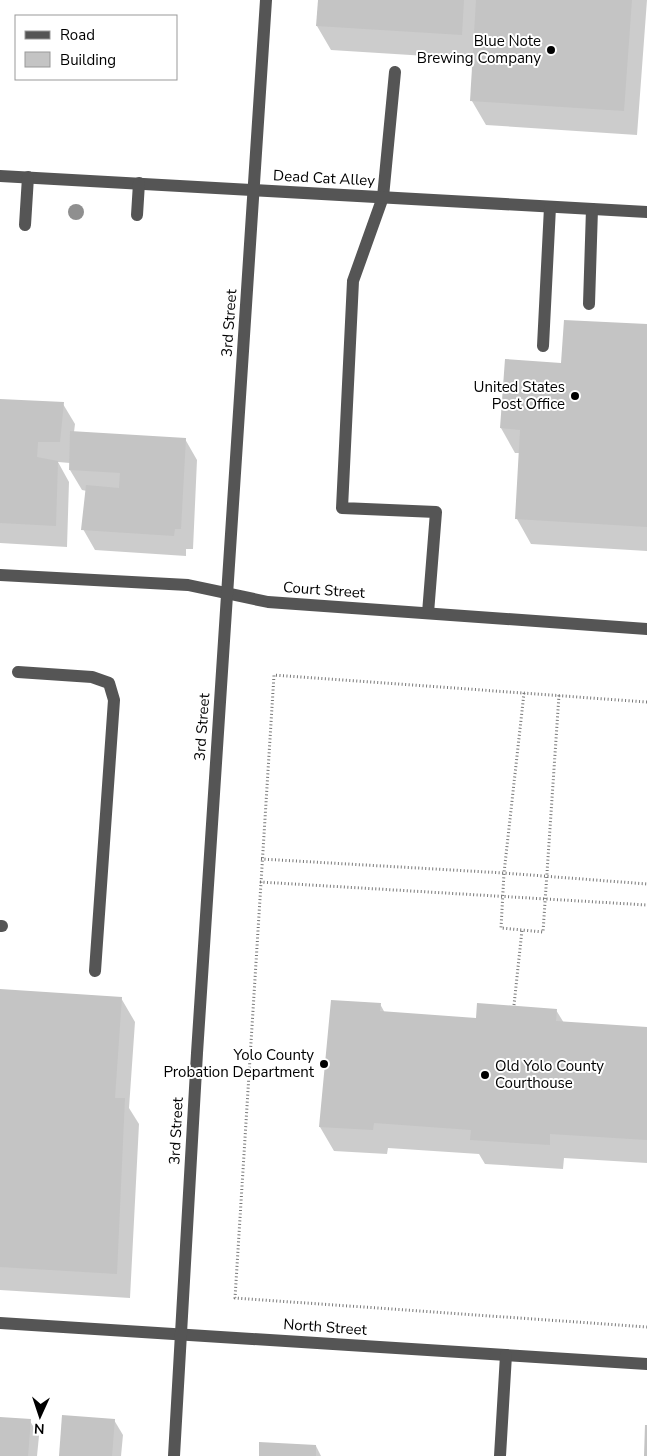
<svg xmlns="http://www.w3.org/2000/svg" width="647" height="1456" font-family="'Nunito Sans',sans-serif">
	<style>
		.shadow { fill: #0003 }
		.building { fill: #c4c4c4 }
		.lines { fill: none; stroke-linecap: round; stroke-linejoin: round }
		.path { stroke: #777; stroke-width: 3; stroke-dasharray: 1 2.5; stroke-linecap: butt }
		.minor { stroke: #555; stroke-width: 12 }
		.tree { fill: #8f8f8f }
		.poi-dot { fill: #000; stroke: #fff; stroke-width: 2 }
		.labels { text-anchor: middle; stroke-width: 4; stroke-linejoin: round; paint-order: stroke }
		.poi-label { font-size: 15px; fill: #000; stroke: #fff; text-anchor: end }
		.street-label { font-size: 15px; fill: #000; stroke: #fff }
	</style>
	<rect width="100%" height="100%" fill="#fff"/>
	<g class="shadow">
		<path d="M 319,0 L 647,0 L 637,135 L 486,125 L 472,101 L 474,59 L 331,50 L 317,26 Z"/>
		<path d="M 647,325 L 647,551 L 531,544 L 517,519 L 520,453 L 515,453 L 501,428 L 506,360 L 562,364 Z"/>
		<path d="M 0,400 L 63,404 L 75,424 L 74,432 L 185,439 L 197,460 L 193,549 L 186,549 L 186,556 L 95,550 L 83,529 L 87,491 L 82,490 L 70,470 L 70,463 L 58,462 L 69,482 L 67,547 L 0,543 Z"/>
		<path d="M 0,990 L 121,998 L 135,1022 L 129,1108 L 139,1124 L 130,1298 L 0,1290 Z"/>
		<path d="M 380,1004 L 385,1013 L 477,1019 L 556,1010 L 564,1023 L 647,1029 L 647,1163 L 564,1158 L 563,1169 L 485,1164 L 479,1154 L 388,1148 L 387,1154 L 334,1151 L 320,1127 Z"/>
		<path d="M 0,1418 L 30,1421 L 39,1436 L 37,1456 L 0,1456 Z"/>
		<path d="M 114,1420 L 123,1435 L 121,1456 L 60,1456 Z"/>
		<path d="M 316,1446 L 321,1456 L 260,1456 Z"/>
	</g>
	<g class="building">
		<path d="M 318,0 L 464,0 L 462,35 L 316,26 Z"/>
		<path d="M 476,0 L 632,0 L 624,111 L 470,101 Z"/>
		<path d="M 564,320 L 647,324 L 647,527 L 515,519 L 520,430 L 500,428 L 505,359 L 561,363 Z"/>
		<path d="M 0,399 L 64,402 L 60,442 L 38,442 L 37,457 L 58,461 L 56,526 L 0,523 Z"/>
		<path d="M 70,431 L 186,438 L 181,529 L 175,529 L 174,536 L 81,530 L 86,485 L 119,488 L 120,473 L 69,470 Z"/>
		<path d="M 0,989 L 122,997 L 115,1098 L 125,1098 L 117,1274 L 0,1267 Z"/>
		<path d="M 331,1000 L 381,1003 L 380,1011 L 476,1018 L 477,1003 L 557,1009 L 556,1021 L 647,1027 L 647,1140 L 550,1134 L 550,1145 L 470,1140 L 471,1130 L 374,1123 L 373,1130 L 319,1127 Z"/>
		<path d="M 62,1415 L 115,1419 L 112,1456 L 59,1456 Z"/>
		<path d="M 0,1417 L 31,1419 L 28,1456 L 0,1456 Z"/>
		<path d="M 645,1425 L 647,1425 L 647,1456 L 644,1456 Z"/>
		<path d="M 259,1442 L 316,1445 L 316,1456 L 259,1456 Z"/>
	</g>
	<g class="lines">
		<g class="path">
			<path d="M 524,693 L 504,873 L 501,928 L 543,932 L 559,695"/>
			<path d="M 647,702 L 274,675 L 235,1298 L 647,1327"/>
			<path d="M 261,859 L 504,873 L 647,884"/>
			<path d="M 260,882 L 647,905"/>
			<path d="M 514,1005 L 522,930"/>
		</g>
		<g class="minor">
			<path d="M 395,72 L 383,197 L 353,281 L 342,508 L 436,512 L 428,613"/>
			<path d="M 0,176 L 647,212"/>
			<path d="M 137,215 L 139,183"/>
			<path d="M 25,225 L 28,177"/>
			<path d="M 589,304 L 592,209"/>
			<path d="M 543,346 L 550,207"/>
			<path d="M 0,575 L 188,585 L 268,602 L 647,629"/>
			<path d="M 18,672 L 92,677 L 109,683 L 114,700 L 95,971"/>
			<path d="M 0,926 L 2,926"/>
			<path d="M 0,1323 L 647,1364"/>
			<path d="M 174,1456 L 197,1053 L 266,0"/>
			<path d="M 500,1456 L 506,1355"/>
		</g>
	</g>
	<circle class="tree" cx="76" cy="212" r="8"/>
	<g class="poi-dot">
		<circle cx="551" cy="50" r="5"/>
		<circle cx="575" cy="396" r="5"/>
		<circle cx="324" cy="1064" r="5"/>
		<circle cx="485" cy="1075" r="5"/>
	</g>
	<g class="labels">
		<g class="poi-label">
			<text x="541" y="46">Blue Note<tspan x="541" dy="17">Brewing Company</tspan></text>
			<text x="565" y="392">United States<tspan x="565" dy="17">Post Office</tspan></text>
			<text x="314" y="1060">Yolo County<tspan x="314" dy="17">Probation Department</tspan></text>
			<text x="495" y="1071" text-anchor="start">Old Yolo County<tspan x="495" dy="17">Courthouse</tspan></text>
		</g>
		<g class="street-label">
			<text transform="translate(324 178) rotate(3)" y="5">Dead Cat Alley</text>
			<text transform="translate(229 323) rotate(-86)" y="5">3rd Street</text>
			<text transform="translate(324 590) rotate(4)" y="5">Court Street</text>
			<text transform="translate(202 727) rotate(-86)" y="5">3rd Street</text>
			<text transform="translate(176 1131) rotate(-87)" y="5">3rd Street</text>
			<text transform="translate(325 1327) rotate(4)" y="5">North Street</text>
		</g>
	</g>
	<rect x="15" y="15" width="162" height="65" fill="#ffffff" stroke="#999999"/>
	<rect x="25" y="31" width="25" height="8" fill="#555555" stroke="#999999"/>
	<text x="60" y="40" font-size="15" fill="#000000">Road</text>
	<rect x="25" y="52" width="25" height="15" fill="#c4c4c4" stroke="#999999"/>
	<text x="60" y="65" font-size="15" fill="#000000">Building</text>
	<g transform="translate(40 1416) rotate(183)" stroke="#ffffff" stroke-width="4" paint-order="stroke">
	<path d="M0-4L9 19L0 12L-9 19Z" fill="#000000"/>
	<text y="-8" font-size="14" font-weight="bold" text-anchor="middle" fill="#000000">N</text>
	</g>
</svg>
